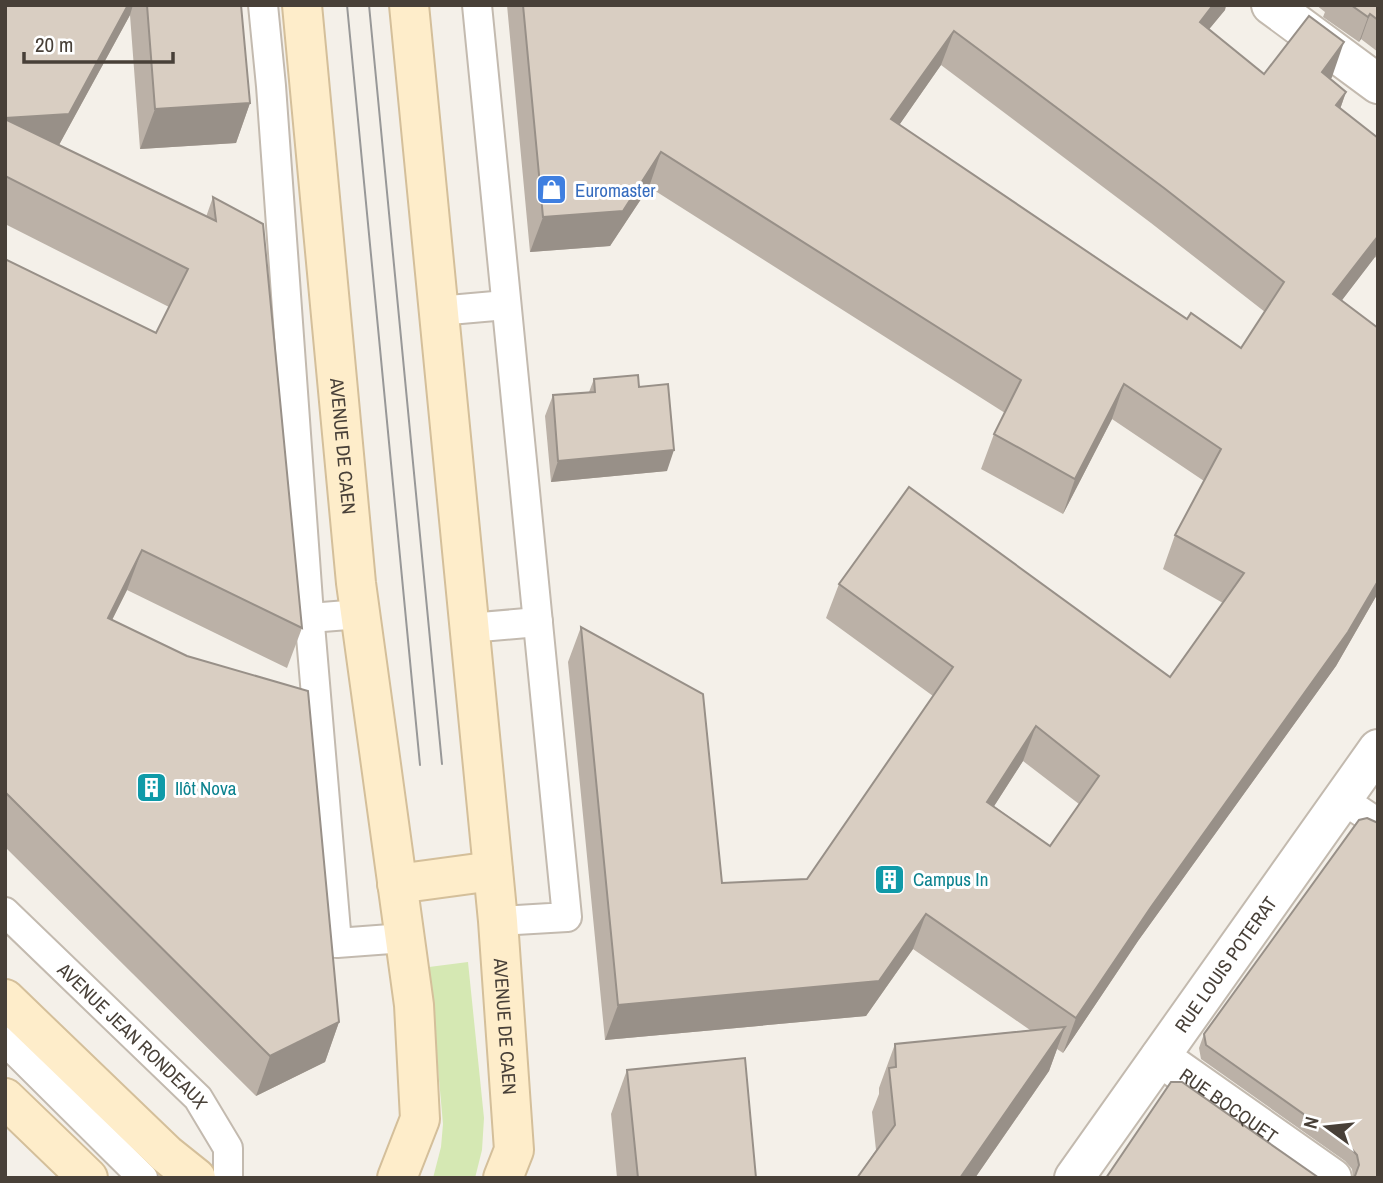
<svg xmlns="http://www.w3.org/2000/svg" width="1383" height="1183" font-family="'Archivo Narrow',sans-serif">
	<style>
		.green { fill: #d5e8b3 }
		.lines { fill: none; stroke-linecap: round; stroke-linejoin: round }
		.lane-casing { stroke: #c3baaf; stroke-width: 32 }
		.street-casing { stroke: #c3baaf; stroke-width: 42 }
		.secondary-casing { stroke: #d4bf9a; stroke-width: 42 }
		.lane { stroke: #fff; stroke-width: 28 }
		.street { stroke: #fff; stroke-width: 38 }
		.secondary { stroke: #feedca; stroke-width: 38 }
		.tram { stroke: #989898; stroke-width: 2 }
		.wall { fill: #bbb1a7; fill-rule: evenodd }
		.shaded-wall { fill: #989088 }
		.building { fill: #d9cec2; stroke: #989088; stroke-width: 2; fill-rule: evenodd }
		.labels { text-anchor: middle; stroke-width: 6; stroke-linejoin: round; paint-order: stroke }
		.shop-label { font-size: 19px; fill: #366cbe; stroke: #fff; text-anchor: start }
		.street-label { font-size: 19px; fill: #484038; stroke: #fff }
		.culture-label { font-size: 19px; fill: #0d838f; stroke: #fff; text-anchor: start }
	</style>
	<rect width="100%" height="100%" fill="#f4f0e9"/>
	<path class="green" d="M 468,962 L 484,1118 L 482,1150 L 475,1178 L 433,1178 L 441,1147 L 443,1124 L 429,967 Z"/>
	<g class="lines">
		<defs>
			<g id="lane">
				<path d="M 263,5 L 271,86 L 308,601 L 337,943 L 404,938"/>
				<path d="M 477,5 L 567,917 L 498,921"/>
				<path d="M 438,311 L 506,305"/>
				<path d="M 310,618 L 360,614"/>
				<path d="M 469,628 L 538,622"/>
				<path d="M 1342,799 L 1378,823"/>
				<path id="s1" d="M 5,912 L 198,1098 L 228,1148 L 228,1178"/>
				<path d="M 5,1041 L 143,1178"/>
			</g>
			<g id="street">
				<path d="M 1271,5 L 1378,84"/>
				<path id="s2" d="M 1160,1057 L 1332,1178"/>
				<path id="s3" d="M 1074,1178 L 1378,749"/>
			</g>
			<g id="secondary">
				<path id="s4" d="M 302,5 L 356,583 L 414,1005 L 420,1119 L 397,1178"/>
				<path id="s5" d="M 409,5 L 498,921 L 514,1150 L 503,1178"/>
				<path d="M 397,884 L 493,871"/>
				<path d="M 5,999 L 166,1154 L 196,1178"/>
				<path d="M 5,1098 L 88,1178"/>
			</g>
		</defs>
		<use href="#lane" class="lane-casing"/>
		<use href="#street" class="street-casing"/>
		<use href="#secondary" class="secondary-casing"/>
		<use href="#lane" class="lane"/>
		<use href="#street" class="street"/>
		<use href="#secondary" class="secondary"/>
		<g class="tram">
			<path d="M 347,5 L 420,765"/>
			<path d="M 369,5 L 442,764"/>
		</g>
	</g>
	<g class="wall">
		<path d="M 5,5 L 241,5 L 250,103 L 236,143 L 140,149 L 130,15 L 59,145 L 206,217 L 213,197 L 302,628 L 287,668 L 127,590 L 112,620 L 339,1022 L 325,1062 L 256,1096 L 5,847 L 5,259 L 156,333 L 169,307 L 5,224 Z"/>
		<path d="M 507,5 L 1226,5 L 1225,10 L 1209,29 L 1264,74 L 1332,77 L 1331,79 L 1346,92 L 1340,109 L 1378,138 L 1378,259 L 1375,257 L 1341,301 L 1378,328 L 1378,593 L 1336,666 L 1138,941 L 1063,1053 L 1057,1049 L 1049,1071 L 975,1178 L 857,1178 L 876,1150 L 872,1112 L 879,1094 L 879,1088 L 895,1044 L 1030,1030 L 913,949 L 866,1016 L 605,1040 L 568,662 L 581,627 L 722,883 L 807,879 L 933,696 L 826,618 L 839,584 L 1170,677 L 1223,603 L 1163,569 L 1175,535 L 1204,481 L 1112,419 L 1063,514 L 981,469 L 994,434 L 1005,413 L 649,187 L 610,246 L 530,252 ZM 941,65 L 1151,223 L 1265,312 L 1241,348 L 1187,319 L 899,125 ZM 1023,761 L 1079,804 L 1050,846 L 994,806 Z"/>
		<path d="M 1316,5 L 1378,5 L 1378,52 L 1361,39 L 1359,42 L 1323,17 L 1325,12 Z"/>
		<path d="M 594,379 L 639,387 L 667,471 L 551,482 L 545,416 L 553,395 L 589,392 Z"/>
		<path d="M 1378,823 L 1378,1178 L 1353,1178 L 1352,1169 L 1345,1161 L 1201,1059 L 1199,1048 L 1204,1034 Z"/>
		<path d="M 627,1070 L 756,1178 L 617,1178 L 611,1114 Z"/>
	</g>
	<g class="shaded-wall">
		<path d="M 128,5 L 133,5 L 130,15 L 54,154 L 5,118 Z"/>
		<path d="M 1213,5 L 1226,5 L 1225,10 L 1187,56 L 1200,22 Z"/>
		<path d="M 1370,14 L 1361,39 L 1359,42 L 1368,17 Z"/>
		<path d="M 954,31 L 941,65 L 879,154 L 891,119 Z"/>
		<path d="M 1344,42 L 1332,77 L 1309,106 L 1322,72 Z"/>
		<path d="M 1346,92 L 1334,126 L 1336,105 Z"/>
		<path d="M 250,103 L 236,143 L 140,149 L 155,109 Z"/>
		<path d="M 661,152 L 649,187 L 610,246 L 530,252 L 543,217 Z"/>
		<path d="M 1378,236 L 1378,250 L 1375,257 L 1320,329 L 1333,294 Z"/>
		<path d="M 1124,384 L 1112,419 L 1063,514 L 1075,479 Z"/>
		<path d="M 674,450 L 667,471 L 551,482 L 558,461 Z"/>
		<path d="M 142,550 L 127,590 L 93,658 L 108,618 Z"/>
		<path d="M 1378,581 L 1378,593 L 1336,666 L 1138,941 L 1063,1053 L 1076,1018 L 1151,907 Z"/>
		<path d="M 1036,726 L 1023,761 L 975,836 L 987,802 Z"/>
		<path d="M 926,914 L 913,949 L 866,1016 L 605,1040 L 618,1005 Z"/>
		<path d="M 339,1022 L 325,1062 L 256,1096 L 270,1056 Z"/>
		<path d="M 1065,1027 L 1049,1071 L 975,1178 L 960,1178 Z"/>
	</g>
	<g class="building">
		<path d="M 5,5 L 128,5 L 69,114 L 5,118 Z"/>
		<path d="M 147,5 L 241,5 L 250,103 L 155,109 Z"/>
		<path d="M 523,5 L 1213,5 L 1200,22 L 1264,74 L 1309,16 L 1344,42 L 1322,72 L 1346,92 L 1336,105 L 1378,138 L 1378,236 L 1333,294 L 1378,328 L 1378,581 L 1348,632 L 1151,907 L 1076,1018 L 926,914 L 879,981 L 618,1005 L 581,627 L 703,694 L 722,883 L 807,879 L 953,667 L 839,584 L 909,487 L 1170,677 L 1244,573 L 1175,535 L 1221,449 L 1124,384 L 1075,479 L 994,434 L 1021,380 L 661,152 L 623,211 L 543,217 ZM 954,31 L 1164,188 L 1284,282 L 1241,348 L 1191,313 L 1187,319 L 891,119 ZM 1036,726 L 1099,776 L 1050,846 L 987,802 Z"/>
		<path d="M 1351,5 L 1378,5 L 1378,20 L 1370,14 L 1368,17 Z"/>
		<path d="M 5,119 L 216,221 L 213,197 L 263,224 L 302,628 L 142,550 L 108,618 L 187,656 L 308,691 L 339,1022 L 270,1056 L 5,792 L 5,259 L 156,333 L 188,269 L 5,176 Z"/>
		<path d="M 638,375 L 639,387 L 668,384 L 674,450 L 558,461 L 553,395 L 595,392 L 594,379 Z"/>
		<path d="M 1367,818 L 1378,823 L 1378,1178 L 1353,1178 L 1355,1176 L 1359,1165 L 1357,1155 L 1350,1147 L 1206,1045 L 1204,1034 L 1359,820 Z"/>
		<path d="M 1065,1027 L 960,1178 L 857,1178 L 895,1125 L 889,1068 L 896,1067 L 895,1044 Z"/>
		<path d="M 745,1058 L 756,1178 L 638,1178 L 627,1070 Z"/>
		<path d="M 1171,1082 L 1182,1082 L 1319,1178 L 1106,1178 Z"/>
	</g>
	<defs>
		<symbol id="shop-square" viewBox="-11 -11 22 22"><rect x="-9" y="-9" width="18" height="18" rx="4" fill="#3f7fe0" stroke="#fff"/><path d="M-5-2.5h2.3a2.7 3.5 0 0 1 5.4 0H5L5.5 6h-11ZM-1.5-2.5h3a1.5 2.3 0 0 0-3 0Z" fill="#fff"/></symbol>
		<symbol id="building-square" viewBox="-11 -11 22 22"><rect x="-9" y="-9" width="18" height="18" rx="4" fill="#0f9aa8" stroke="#fff"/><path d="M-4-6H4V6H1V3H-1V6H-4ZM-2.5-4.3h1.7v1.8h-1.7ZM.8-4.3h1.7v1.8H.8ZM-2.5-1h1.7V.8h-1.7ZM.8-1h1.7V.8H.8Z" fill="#fff"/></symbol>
	</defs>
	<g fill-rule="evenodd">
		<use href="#shop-square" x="534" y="172" width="35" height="35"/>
		<use href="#building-square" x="134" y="770" width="35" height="35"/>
		<use href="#building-square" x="872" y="862" width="35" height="35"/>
	</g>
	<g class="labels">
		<g class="shop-label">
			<text x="575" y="197">Euromaster</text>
		</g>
		<g class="street-label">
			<text dy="7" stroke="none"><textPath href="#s4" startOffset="443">AVENUE DE CAEN</textPath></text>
			<text dy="7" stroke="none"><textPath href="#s3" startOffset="262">RUE LOUIS POTERAT</textPath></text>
			<text dy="7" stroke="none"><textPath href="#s5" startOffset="1026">AVENUE DE CAEN</textPath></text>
			<text dy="7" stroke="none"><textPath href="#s1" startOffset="178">AVENUE JEAN RONDEAUX</textPath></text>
			<text dy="7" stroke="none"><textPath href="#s2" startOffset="84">RUE BOCQUET</textPath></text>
		</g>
		<g class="culture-label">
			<text x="175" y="795">Ilôt Nova</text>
			<text x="913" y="886">Campus In</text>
		</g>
	</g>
	<rect width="1383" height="1183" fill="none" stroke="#484038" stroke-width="14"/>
	<g transform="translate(1327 1127) rotate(285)" stroke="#ffffff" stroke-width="5" paint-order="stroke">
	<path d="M0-5L12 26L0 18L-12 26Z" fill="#484038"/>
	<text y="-10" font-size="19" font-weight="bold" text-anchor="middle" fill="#484038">N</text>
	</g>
	<path d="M24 52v10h149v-10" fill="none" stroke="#484038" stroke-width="3.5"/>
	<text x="35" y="52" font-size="21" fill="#484038" stroke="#ffffff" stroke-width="5" paint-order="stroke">20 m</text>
</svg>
